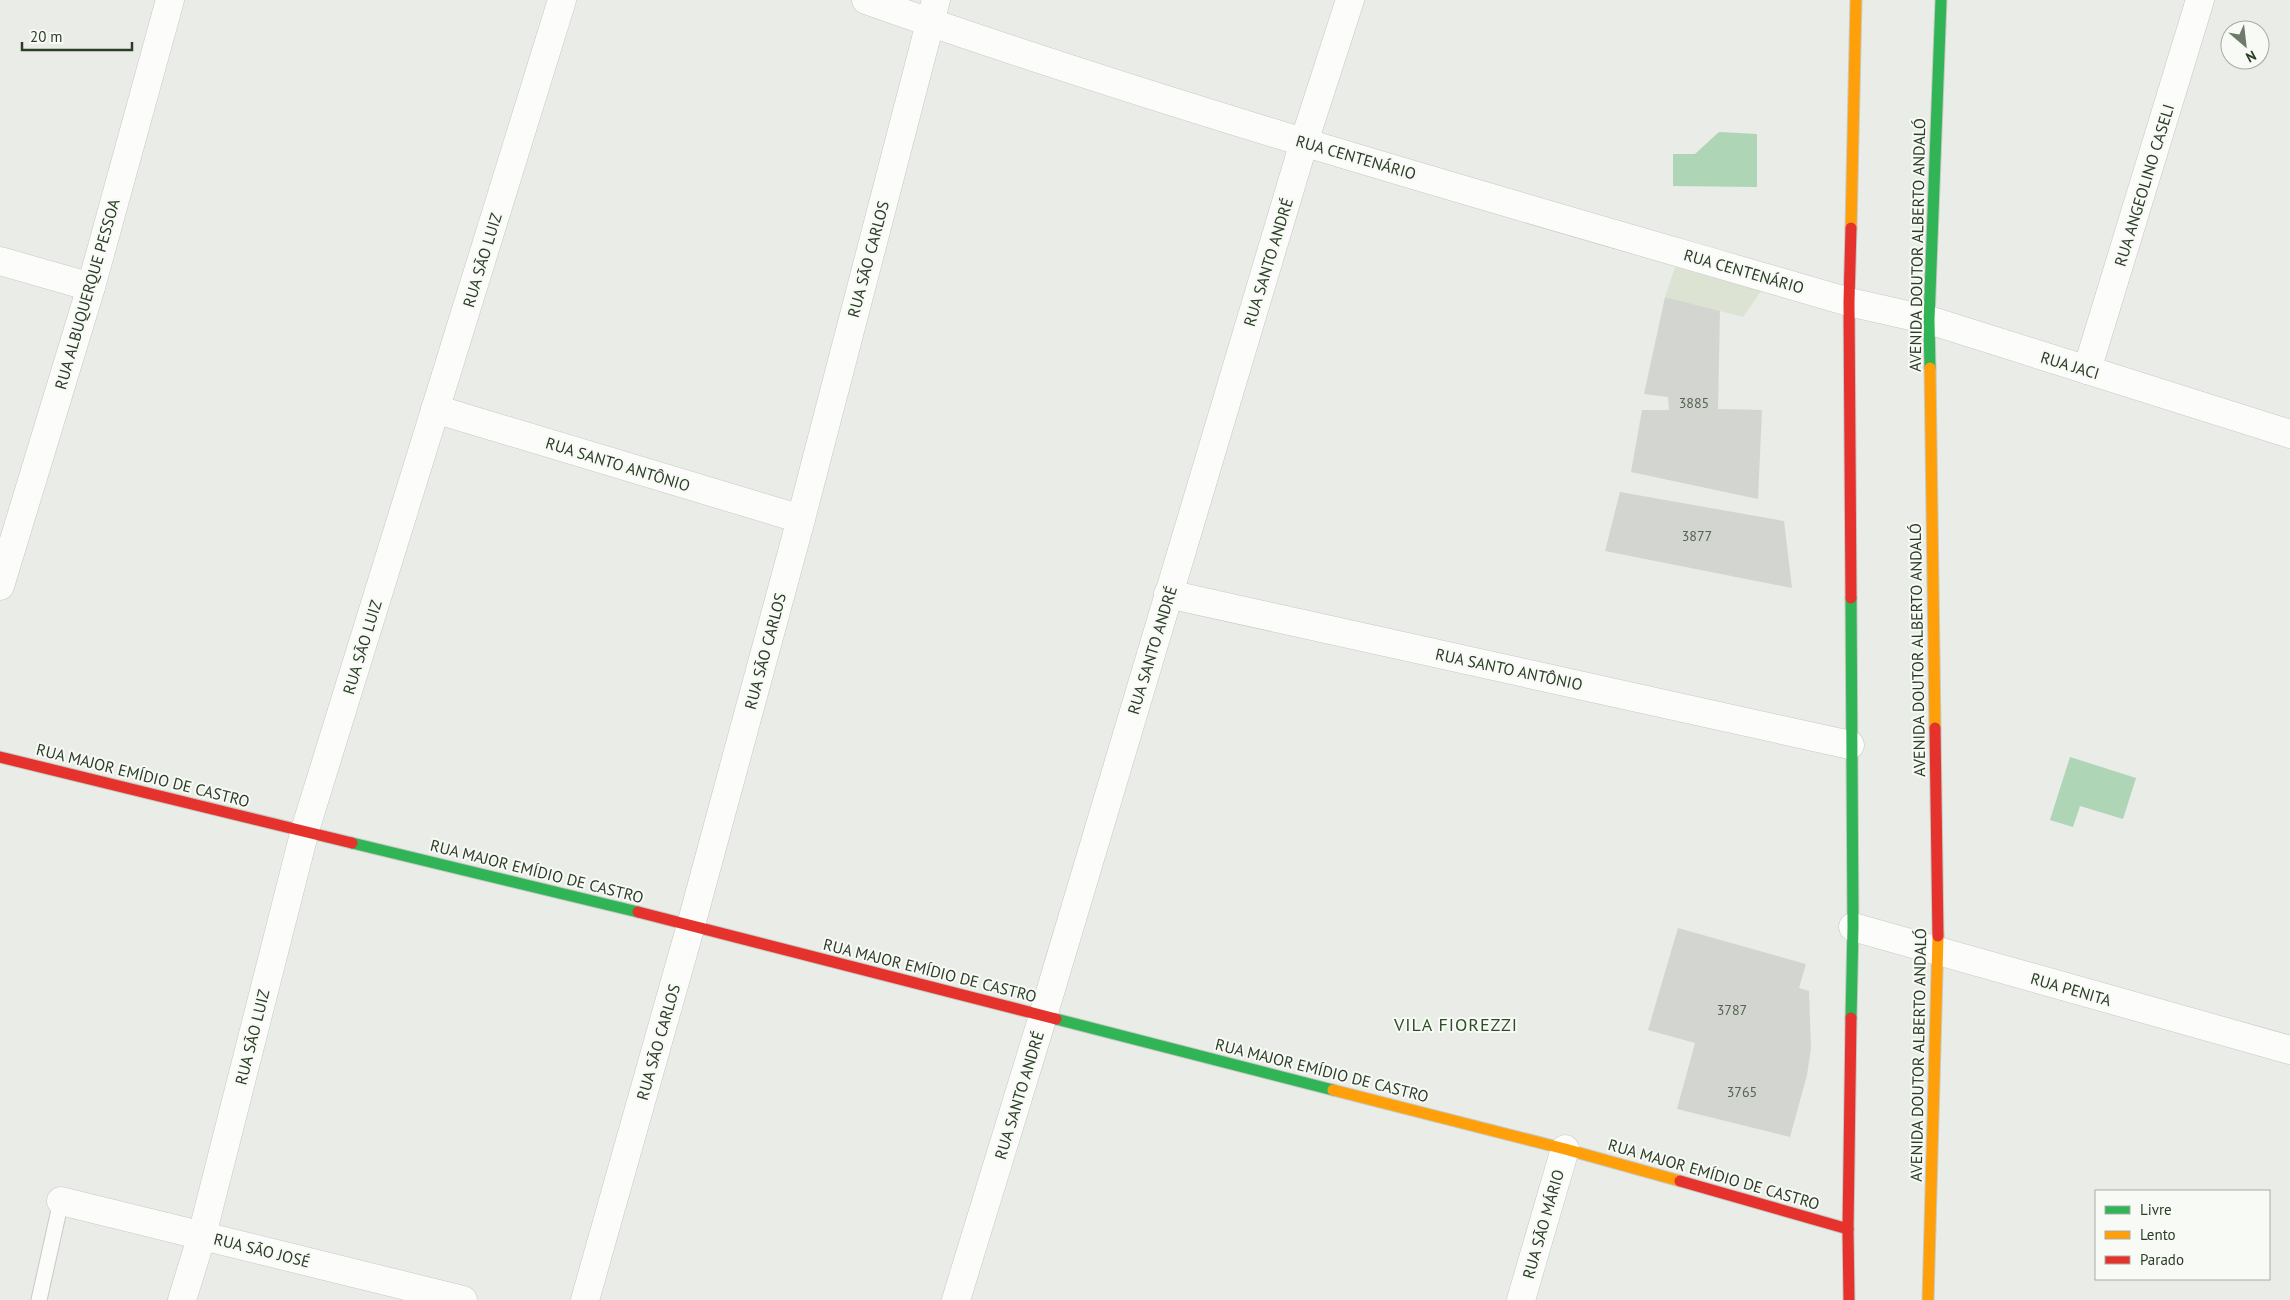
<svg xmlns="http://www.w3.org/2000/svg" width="2290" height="1300" font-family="'PT Sans',sans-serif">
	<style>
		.green { fill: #dde3d3 }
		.water { fill: #aed5b5 }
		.building { fill: #d2d5d0 }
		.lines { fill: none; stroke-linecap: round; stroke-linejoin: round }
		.lane-casing { stroke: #c6c9c4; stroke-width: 17 }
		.street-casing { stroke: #c6c9c4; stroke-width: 29 }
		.fast-casing { stroke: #c6cac4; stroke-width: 13 }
		.slow-casing { stroke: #c6cac4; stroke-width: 13 }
		.jam-casing { stroke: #c6cac4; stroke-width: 13 }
		.lane { stroke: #fcfcfb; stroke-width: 15 }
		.street { stroke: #fcfcfb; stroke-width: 28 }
		.fast { stroke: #30b455; stroke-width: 11 }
		.slow { stroke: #ff9f0a; stroke-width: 11 }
		.jam { stroke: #e5322d; stroke-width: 11 }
		.labels { text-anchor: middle; stroke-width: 4; stroke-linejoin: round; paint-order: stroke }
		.number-label { font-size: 14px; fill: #566452 }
		.street-label { font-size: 16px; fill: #2c3d27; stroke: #f8faf6 }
		.neighbourhood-label { font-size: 18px; letter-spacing: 1px; fill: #2c4e25; stroke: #f8faf6 }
	</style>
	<rect width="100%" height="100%" fill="#e9ece7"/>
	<path class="green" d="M 1675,267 L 1761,291 L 1743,317 L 1665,297 Z"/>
	<g class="water">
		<path d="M 1719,132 L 1757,134 L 1757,187 L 1673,186 L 1673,154 L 1695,154 Z"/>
		<path d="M 2070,757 L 2136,778 L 2123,819 L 2080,806 L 2073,827 L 2050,820 Z"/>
	</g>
	<g class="building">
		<path d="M 1665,297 L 1720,311 L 1718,409 L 1762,410 L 1758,499 L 1631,472 L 1642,410 L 1669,410 L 1668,397 L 1644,394 Z"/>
		<path d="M 1620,492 L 1784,521 L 1792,588 L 1605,551 Z"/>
		<path d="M 1678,928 L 1806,964 L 1799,988 L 1809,991 L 1811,1048 L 1807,1075 L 1790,1137 L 1677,1109 L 1695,1043 L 1648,1030 Z"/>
	</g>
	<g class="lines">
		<defs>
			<path id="lane" d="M 39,1300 L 61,1201"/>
			<g id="street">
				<path d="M 866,0 C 1189,114 1520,206 1849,302 L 1929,320 L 2290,434"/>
				<path d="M 0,261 L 91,287"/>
				<path d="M 2087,370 L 2200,0"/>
				<path d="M 435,409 L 801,519"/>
				<path d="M 0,586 L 91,287 L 170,0"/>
				<path d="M 1168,594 L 1850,745"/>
				<path d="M 1853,927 L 2290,1050"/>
				<path d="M 61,1201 L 463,1300"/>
				<path d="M 182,1300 L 202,1235 L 305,830 L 562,0"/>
				<path d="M 585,1300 L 691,925 L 801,519 L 936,0"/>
				<path d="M 956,1300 L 1043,1016 L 1304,142 L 1350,0"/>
				<path d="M 1521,1300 L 1565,1149"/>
			</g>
			<g id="fast">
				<path d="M 1930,368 L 1929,320 L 1941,0"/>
				<path d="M 1851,598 L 1853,927 L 1851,1018"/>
				<path d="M 352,843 L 638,912"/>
				<path d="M 1056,1019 L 1333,1090"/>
			</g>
			<g id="slow">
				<path d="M 1851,228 L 1856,0"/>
				<path d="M 1930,368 L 1935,728"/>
				<path d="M 1333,1090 L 1565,1149 L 1680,1181"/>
				<path d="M 1928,1300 L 1938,936"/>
			</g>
			<g id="jam">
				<path d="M 1851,228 L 1849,302 L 1851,598"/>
				<path d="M 1935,728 L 1938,936"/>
				<path d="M 0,757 L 352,843"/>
				<path d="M 638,912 L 1056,1019"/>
				<path d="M 1680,1181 L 1848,1229"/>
				<path d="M 1849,1300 L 1848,1229 L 1851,1018"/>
			</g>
		</defs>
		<use href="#lane" class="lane-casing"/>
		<use href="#street" class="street-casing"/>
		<use href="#fast" class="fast-casing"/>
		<use href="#slow" class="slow-casing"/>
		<use href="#jam" class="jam-casing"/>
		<use href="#lane" class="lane"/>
		<use href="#street" class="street"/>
		<use href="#fast" class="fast"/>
		<use href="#slow" class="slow"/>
		<use href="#jam" class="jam"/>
	</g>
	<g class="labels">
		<g class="number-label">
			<text x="1694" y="408">3885</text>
			<text x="1697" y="541">3877</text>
			<text x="1732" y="1015">3787</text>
			<text x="1742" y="1097">3765</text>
		</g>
		<g class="street-label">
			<text transform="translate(1356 157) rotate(16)" y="6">RUA CENTENÁRIO</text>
			<text transform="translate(2144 185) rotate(-73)" y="6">RUA ANGEOLINO CASELI</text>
			<text transform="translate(1917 245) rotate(-89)" y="6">AVENIDA DOUTOR ALBERTO ANDALÓ</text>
			<text transform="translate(868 259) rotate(-75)" y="6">RUA SÃO CARLOS</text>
			<text transform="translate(482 260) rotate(-73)" y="6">RUA SÃO LUIZ</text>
			<text transform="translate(1268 262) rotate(-73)" y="6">RUA SANTO ANDRÉ</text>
			<text transform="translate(1744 271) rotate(16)" y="6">RUA CENTENÁRIO</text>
			<text transform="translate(87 294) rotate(-74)" y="6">RUA ALBUQUERQUE PESSOA</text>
			<text transform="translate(2070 365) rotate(17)" y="6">RUA JACI</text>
			<text transform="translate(618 464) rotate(17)" y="6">RUA SANTO ANTÔNIO</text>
			<text transform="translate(362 647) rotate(-73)" y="6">RUA SÃO LUIZ</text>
			<text transform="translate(1152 650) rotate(-73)" y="6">RUA SANTO ANDRÉ</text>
			<text transform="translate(1917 650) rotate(-91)" y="6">AVENIDA DOUTOR ALBERTO ANDALÓ</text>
			<text transform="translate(765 651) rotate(-75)" y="6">RUA SÃO CARLOS</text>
			<text transform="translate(1509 669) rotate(12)" y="6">RUA SANTO ANTÔNIO</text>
			<text transform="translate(143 775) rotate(14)" y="6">RUA MAJOR EMÍDIO DE CASTRO</text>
			<text transform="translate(537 871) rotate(14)" y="6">RUA MAJOR EMÍDIO DE CASTRO</text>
			<text transform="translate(930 970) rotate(14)" y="6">RUA MAJOR EMÍDIO DE CASTRO</text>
			<text transform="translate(2071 989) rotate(16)" y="6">RUA PENITA</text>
			<text transform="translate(252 1037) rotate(-76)" y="6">RUA SÃO LUIZ</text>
			<text transform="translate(658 1042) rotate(-74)" y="6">RUA SÃO CARLOS</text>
			<text transform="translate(1918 1055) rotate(-89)" y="6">AVENIDA DOUTOR ALBERTO ANDALÓ</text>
			<text transform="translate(1322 1070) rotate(14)" y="6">RUA MAJOR EMÍDIO DE CASTRO</text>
			<text transform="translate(1019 1095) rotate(-73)" y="6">RUA SANTO ANDRÉ</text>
			<text transform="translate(1714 1174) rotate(16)" y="6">RUA MAJOR EMÍDIO DE CASTRO</text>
			<text transform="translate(1543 1224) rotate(-74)" y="6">RUA SÃO MÁRIO</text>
			<text transform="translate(262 1250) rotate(14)" y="6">RUA SÃO JOSÉ</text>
		</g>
		<g class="neighbourhood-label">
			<text x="1456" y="1031">VILA FIOREZZI</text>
		</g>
	</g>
	<rect x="2095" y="1190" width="175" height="90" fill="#f8faf6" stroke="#a6aea3"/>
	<rect x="2105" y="1206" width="25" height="8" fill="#30b455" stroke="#a6aea3"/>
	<text x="2140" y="1215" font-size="15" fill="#2c3d27">Livre</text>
	<rect x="2105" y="1231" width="25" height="8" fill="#ff9f0a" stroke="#a6aea3"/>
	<text x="2140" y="1240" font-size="15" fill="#2c3d27">Lento</text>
	<rect x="2105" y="1256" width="25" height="8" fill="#e5322d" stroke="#a6aea3"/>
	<text x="2140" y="1265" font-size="15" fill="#2c3d27">Parado</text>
	<g transform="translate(2245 45) rotate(152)"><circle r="24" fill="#f8faf6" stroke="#a6aea3"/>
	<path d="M0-4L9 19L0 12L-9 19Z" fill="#6e7a6a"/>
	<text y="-8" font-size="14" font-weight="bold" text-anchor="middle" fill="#2c3d27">N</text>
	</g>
	<path d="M22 42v8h110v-8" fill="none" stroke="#2c3d27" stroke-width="2.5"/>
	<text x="30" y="42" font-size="15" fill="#2c3d27" stroke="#f8faf6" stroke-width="4" paint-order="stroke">20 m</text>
</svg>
